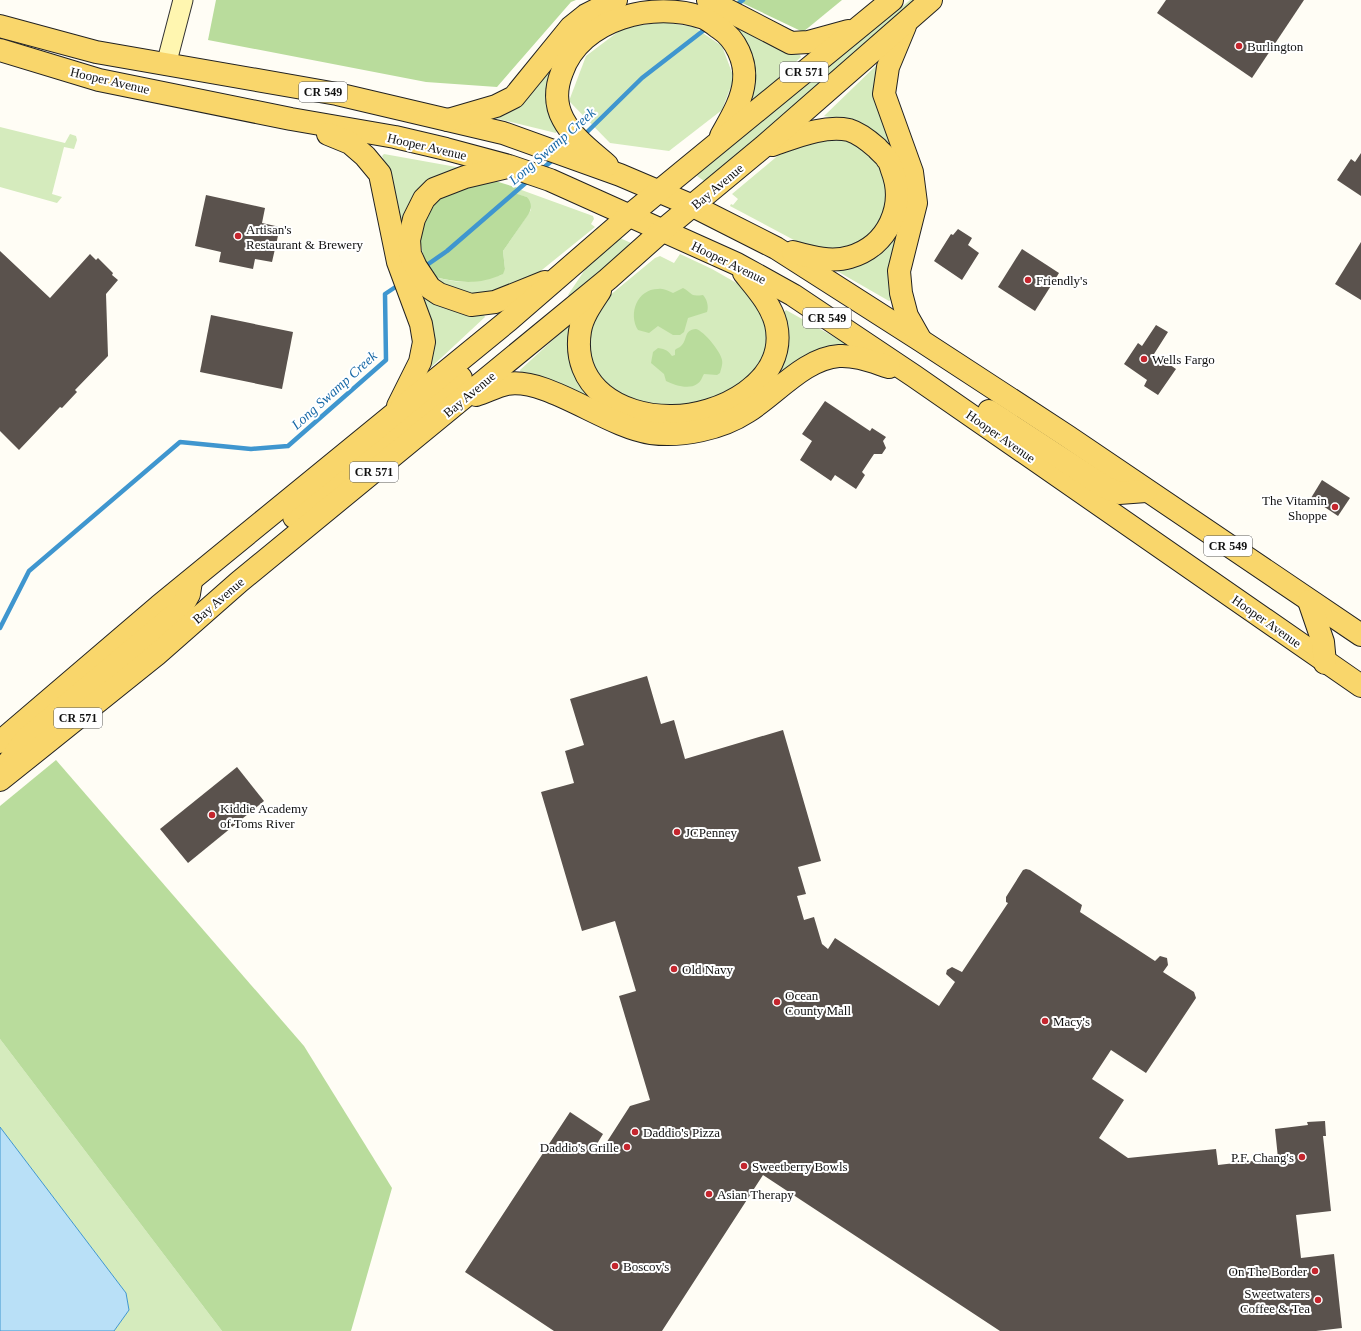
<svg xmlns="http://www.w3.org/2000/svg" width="1361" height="1331" font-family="'Times New Roman',serif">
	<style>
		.green { fill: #d5ebbd }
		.forest { fill: #b9dc9c }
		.water { fill: #b9e0f7; stroke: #3f96cf }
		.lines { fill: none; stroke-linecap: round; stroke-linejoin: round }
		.stream { stroke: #3f96cf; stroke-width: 4.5 }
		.building { fill: #5a524d }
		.secondary-casing { stroke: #333; stroke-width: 21 }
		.primary-casing { stroke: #222; stroke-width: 24 }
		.secondary { stroke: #fff6b0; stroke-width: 19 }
		.primary { stroke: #f9d66b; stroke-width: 22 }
		.poi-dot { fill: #c4262e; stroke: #fff; stroke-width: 1.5 }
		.labels { text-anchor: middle; stroke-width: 4; stroke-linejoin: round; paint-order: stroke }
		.shield { fill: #fff; stroke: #585858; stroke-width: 1 }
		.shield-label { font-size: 12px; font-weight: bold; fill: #111 }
		.poi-label { font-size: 13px; fill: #111; stroke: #fff; text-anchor: start }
		.street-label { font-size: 13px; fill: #111; stroke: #fff }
		.water-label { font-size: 14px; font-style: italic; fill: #1768a6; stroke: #fff }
	</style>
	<rect width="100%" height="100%" fill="#fffdf5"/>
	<g class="green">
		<path d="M 910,0 L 917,0 L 707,183 L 697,176 L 698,173 Z"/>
		<path d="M 663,22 L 694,27 L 722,46 L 734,78 L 722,110 L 669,151 L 610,143 L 569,101 L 586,56 L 623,28 Z"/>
		<path d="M 731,22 L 785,52 L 800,55 L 801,57 L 748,106 Z"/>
		<path d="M 561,54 L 554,121 L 557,131 L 556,133 L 490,117 Z"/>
		<path d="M 885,57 L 897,154 L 839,119 L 824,116 Z"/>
		<path d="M 0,127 L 65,143 L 70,134 L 76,136 L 77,140 L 74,149 L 64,147 L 52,194 L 62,197 L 57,203 L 0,187 Z"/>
		<path d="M 836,135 L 868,148 L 890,184 L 882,224 L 847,252 L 807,247 L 730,206 L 731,204 L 733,205 L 738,199 L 732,194 L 781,153 Z"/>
		<path d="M 384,154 L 462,168 L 402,237 L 389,171 L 382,156 Z"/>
		<path d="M 516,188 L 593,216 L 594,219 L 591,224 L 595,227 L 532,278 L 493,296 L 457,293 L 435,277 C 467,285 470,282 501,275 L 505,269 L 503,251 L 531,210 L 527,197 L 515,194 L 514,191 Z"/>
		<path d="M 898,228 L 890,274 L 891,300 L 889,301 L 830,267 Z"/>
		<path d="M 620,238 L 631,243 L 629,248 L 570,297 L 568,295 L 586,268 Z"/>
		<path d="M 680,254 L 712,269 L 747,289 L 765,312 L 768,351 L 751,378 L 704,404 L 665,407 L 626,398 L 600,379 L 589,356 L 588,329 L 609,296 L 655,258 L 660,256 L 674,263 Z"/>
		<path d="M 416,277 L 462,311 L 484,315 L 485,317 L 426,372 Z"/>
		<path d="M 786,310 L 854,348 L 769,386 L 787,327 L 784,312 Z"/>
		<path d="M 578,317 L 604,403 L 521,374 L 520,370 Z"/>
		<path d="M 0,1039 L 222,1331 L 114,1331 L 129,1310 L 126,1293 L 0,1127 Z"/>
	</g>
	<g class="forest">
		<path d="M 216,0 L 576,0 L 571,2 L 497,87 L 426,82 L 208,40 Z"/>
		<path d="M 736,0 L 842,0 L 803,32 Z"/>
		<path d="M 492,180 L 518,188 L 515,189 L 514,193 L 527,197 C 532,203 532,209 528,215 L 503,251 L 505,269 L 503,274 C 480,285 459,283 435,277 C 423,262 415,236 425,218 C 430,209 436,200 442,192 Z"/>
		<path d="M 683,288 C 693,293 689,297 703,295 C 707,299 709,307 707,312 L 688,318 L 684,332 L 680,335 L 673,335 L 658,326 L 649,333 L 638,330 C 628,314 637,289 658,289 C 664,288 668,291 673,293 Z"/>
		<path d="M 696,329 C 704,331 721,352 722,360 C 723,364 721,369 720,373 L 717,375 L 704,374 C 702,377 701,382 697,384 C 689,390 674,385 666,381 L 664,374 L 651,363 L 653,352 L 658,348 C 666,349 668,351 672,356 L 675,355 L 675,350 C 677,348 679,348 681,346 C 688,340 683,330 696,329 Z"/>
		<path d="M 56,760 L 304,1046 L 392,1188 L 351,1331 L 222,1331 L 0,1039 L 0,806 Z"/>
	</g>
	<path class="water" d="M 0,1127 L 126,1293 L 129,1310 L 114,1331 L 0,1331 Z"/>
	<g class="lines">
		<g class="stream">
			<path d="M 735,6 L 743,0"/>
			<path d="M 583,136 L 642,78 L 708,27"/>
			<path d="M 541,170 L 555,158"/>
			<path d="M 424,267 L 447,251 L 529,180"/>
			<path d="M 0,628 L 29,571 L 180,442 L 251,449 L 288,446 L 386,360 L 385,294 L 400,284"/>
		</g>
	</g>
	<g class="building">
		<path d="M 1166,0 L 1304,0 L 1252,78 L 1157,13 Z"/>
		<path d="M 1361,153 L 1361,196 L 1337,180 L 1351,159 L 1355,162 Z"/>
		<path d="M 206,195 L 265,208 L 262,223 L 280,227 L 272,262 L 255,259 L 253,269 L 219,262 L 221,252 L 195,246 Z"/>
		<path d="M 958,229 L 972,238 L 968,245 L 979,253 L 962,280 L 934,261 L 951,234 L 953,235 Z"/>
		<path d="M 1361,242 L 1361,300 L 1335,284 Z"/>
		<path d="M 1022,249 L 1059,273 L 1035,311 L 998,287 Z"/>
		<path d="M 0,251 L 50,298 L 90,254 L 96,260 L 98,258 L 113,273 L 112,275 L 118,280 L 106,294 L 108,356 L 75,390 L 77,392 L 62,408 L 60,407 L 19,450 L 0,431 Z"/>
		<path d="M 211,315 L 293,332 L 282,389 L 200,372 Z"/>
		<path d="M 1156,325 L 1168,332 L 1154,354 L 1176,369 L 1158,395 L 1144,386 L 1147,380 L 1124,364 L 1138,343 L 1142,346 Z"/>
		<path d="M 825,401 L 870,431 L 872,428 L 886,437 L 883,441 L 886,448 L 882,454 L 874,454 L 862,472 L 865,475 L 856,489 L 835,475 L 831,481 L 800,460 L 812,441 L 802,434 Z"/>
		<path d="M 1322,480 L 1350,498 L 1338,516 L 1311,498 Z"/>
		<path d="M 647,676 L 661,724 L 674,720 L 685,759 L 783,730 L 821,861 L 798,867 L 806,894 L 797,896 L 804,920 L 814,917 L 822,944 L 828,949 L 835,938 L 939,1006 L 955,982 L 946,974 L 947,970 L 952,967 L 962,972 L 1008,903 L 1006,902 L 1006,897 L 1023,870 L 1026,869 L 1030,870 L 1082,905 L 1080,912 L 1155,961 L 1160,956 L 1167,958 L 1168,965 L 1163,972 L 1194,992 L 1196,998 L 1146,1073 L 1111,1050 L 1092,1079 L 1124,1100 L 1099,1138 L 1128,1158 L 1216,1149 L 1218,1165 L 1278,1158 L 1275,1129 L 1308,1125 L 1307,1122 L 1325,1121 L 1326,1136 L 1323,1136 L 1331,1211 L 1296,1215 L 1301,1258 L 1334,1254 L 1342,1328 L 1316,1331 L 1000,1331 L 763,1175 L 662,1331 L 554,1331 L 465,1272 L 570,1112 L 603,1134 L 595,1147 L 601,1151 L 630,1106 L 650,1100 L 619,996 L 636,991 L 615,921 L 582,931 L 541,792 L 574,783 L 565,751 L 584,745 L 570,699 Z"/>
		<path d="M 237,767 L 264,801 L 188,863 L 160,829 Z"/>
	</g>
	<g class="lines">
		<defs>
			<path id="secondary" d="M 166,65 L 183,0"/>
			<g id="primary">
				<path d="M 708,0 L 791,43 L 808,42 L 848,31"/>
				<path d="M 0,26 L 96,52 L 337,94 L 503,133 L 620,175 L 693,206 L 776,248 L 920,340 L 1067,436 L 1361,635"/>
				<path d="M 905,26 L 888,67 L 884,94 L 912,172 L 916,203 L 899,271 L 901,293 L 907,316 L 920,339"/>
				<path d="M 0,50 L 99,80 L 291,119 L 395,137 L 446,149 L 509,166 L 550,180 L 737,264 L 793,295 L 914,376 L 1361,686"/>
				<path d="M 448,120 L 496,106 L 514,97 L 571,27 L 586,15 L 616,0"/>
				<path d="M 328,134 L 350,143 L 365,156 L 380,174 L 398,262 L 421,324 L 424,342 L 420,362 L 398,406"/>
				<path d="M 772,145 C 796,137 823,125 849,130 C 859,133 869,141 877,148 C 880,152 885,155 887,159 C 890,162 891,167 892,170 C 906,206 888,246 850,257 C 831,263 811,257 793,252"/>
				<path d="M 607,165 C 591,151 573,138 563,119 C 555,104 556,87 562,72 C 581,18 654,0 704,18 C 710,21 715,25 719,28 C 736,39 746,61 744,81 C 742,101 731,118 721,136"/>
				<path d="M 508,167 L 465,177 L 434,189 L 424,199 L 414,219 L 409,240 L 410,254 L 416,267 L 430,288 L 439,294 L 471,305 L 495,302 L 545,282"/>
				<path d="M 600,291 C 592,303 582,317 580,331 C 571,387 620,416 670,416 C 718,417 789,382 776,324 C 771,304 756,288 744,273"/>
				<path d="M 476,395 C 486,392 497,386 507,384 C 547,377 607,427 651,433 C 682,437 721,429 747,412 C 775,395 805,358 839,356 C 856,355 873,362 889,367"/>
				<path d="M 989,411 L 1105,487 L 1119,493 L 1146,491"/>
				<path d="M 294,517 L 461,378"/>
				<path d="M 1309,601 L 1323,642 L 1325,663"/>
				<path d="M 0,742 L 159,606 L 509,320 L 630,215 L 892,0"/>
				<path d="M 8,763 L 26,739 L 180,610 L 189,594 L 191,581"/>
				<path d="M 0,780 L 156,655 L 239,582 L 608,279 L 663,230 L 763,147 L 931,0"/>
			</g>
		</defs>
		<use href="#secondary" class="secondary-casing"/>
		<use href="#primary" class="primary-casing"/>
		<use href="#secondary" class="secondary"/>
		<use href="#primary" class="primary"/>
	</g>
	<g class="poi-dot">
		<circle cx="1239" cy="46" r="4"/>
		<circle cx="238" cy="236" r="4"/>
		<circle cx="1028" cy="280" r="4"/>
		<circle cx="1144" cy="359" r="4"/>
		<circle cx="1335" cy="507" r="4"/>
		<circle cx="212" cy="815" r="4"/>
		<circle cx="677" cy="832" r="4"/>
		<circle cx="674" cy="969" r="4"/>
		<circle cx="777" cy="1002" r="4"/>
		<circle cx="1045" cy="1021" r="4"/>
		<circle cx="635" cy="1132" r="4"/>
		<circle cx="627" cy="1147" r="4"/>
		<circle cx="1302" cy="1157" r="4"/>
		<circle cx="744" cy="1166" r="4"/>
		<circle cx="709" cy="1194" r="4"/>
		<circle cx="615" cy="1266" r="4"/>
		<circle cx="1315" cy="1271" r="4"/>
		<circle cx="1318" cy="1300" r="4"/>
	</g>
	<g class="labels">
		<g class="shield">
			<rect x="780" y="62" width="48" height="20" rx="3"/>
			<rect x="299" y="82" width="48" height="20" rx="3"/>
			<rect x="803" y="308" width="48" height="20" rx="3"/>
			<rect x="350" y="462" width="48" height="20" rx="3"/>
			<rect x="1204" y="536" width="48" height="20" rx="3"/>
			<rect x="54" y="708" width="48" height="20" rx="3"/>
		</g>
		<g class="shield-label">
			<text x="804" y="76">CR 571</text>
			<text x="323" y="96">CR 549</text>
			<text x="827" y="322">CR 549</text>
			<text x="374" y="476">CR 571</text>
			<text x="1228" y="550">CR 549</text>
			<text x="78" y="722">CR 571</text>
		</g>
		<g class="poi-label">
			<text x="1247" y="51">Burlington</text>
			<text x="246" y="234">Artisan's<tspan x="246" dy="15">Restaurant &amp; Brewery</tspan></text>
			<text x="1036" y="285">Friendly's</text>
			<text x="1152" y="364">Wells Fargo</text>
			<text x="1327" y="505" text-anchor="end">The Vitamin<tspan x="1327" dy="15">Shoppe</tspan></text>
			<text x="220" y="813">Kiddie Academy<tspan x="220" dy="15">of Toms River</tspan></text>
			<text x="685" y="837">JCPenney</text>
			<text x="682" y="974">Old Navy</text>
			<text x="785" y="1000">Ocean<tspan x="785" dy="15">County Mall</tspan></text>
			<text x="1053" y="1026">Macy's</text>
			<text x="643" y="1137">Daddio's Pizza</text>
			<text x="619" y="1152" text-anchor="end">Daddio's Grille</text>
			<text x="1294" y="1162" text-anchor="end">P.F. Chang's</text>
			<text x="752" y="1171">Sweetberry Bowls</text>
			<text x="717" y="1199">Asian Therapy</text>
			<text x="623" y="1271">Boscov's</text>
			<text x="1307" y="1276" text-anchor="end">On The Border</text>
			<text x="1310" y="1298" text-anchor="end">Sweetwaters<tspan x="1310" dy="15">Coffee &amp; Tea</tspan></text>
		</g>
		<g class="street-label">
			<text transform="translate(110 80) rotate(13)" y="5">Hooper Avenue</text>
			<text transform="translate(427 146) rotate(13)" y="5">Hooper Avenue</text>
			<text transform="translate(717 186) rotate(-40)" y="5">Bay Avenue</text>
			<text transform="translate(729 262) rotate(26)" y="5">Hooper Avenue</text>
			<text transform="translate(469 394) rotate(-40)" y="5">Bay Avenue</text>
			<text transform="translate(1001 436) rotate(35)" y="5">Hooper Avenue</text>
			<text transform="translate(218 600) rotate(-41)" y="5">Bay Avenue</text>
			<text transform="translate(1267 621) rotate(35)" y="5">Hooper Avenue</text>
		</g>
		<g class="water-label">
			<text transform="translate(552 146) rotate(-41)" y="5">Long Swamp Creek</text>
			<text transform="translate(334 390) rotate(-42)" y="5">Long Swamp Creek</text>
		</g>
	</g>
</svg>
